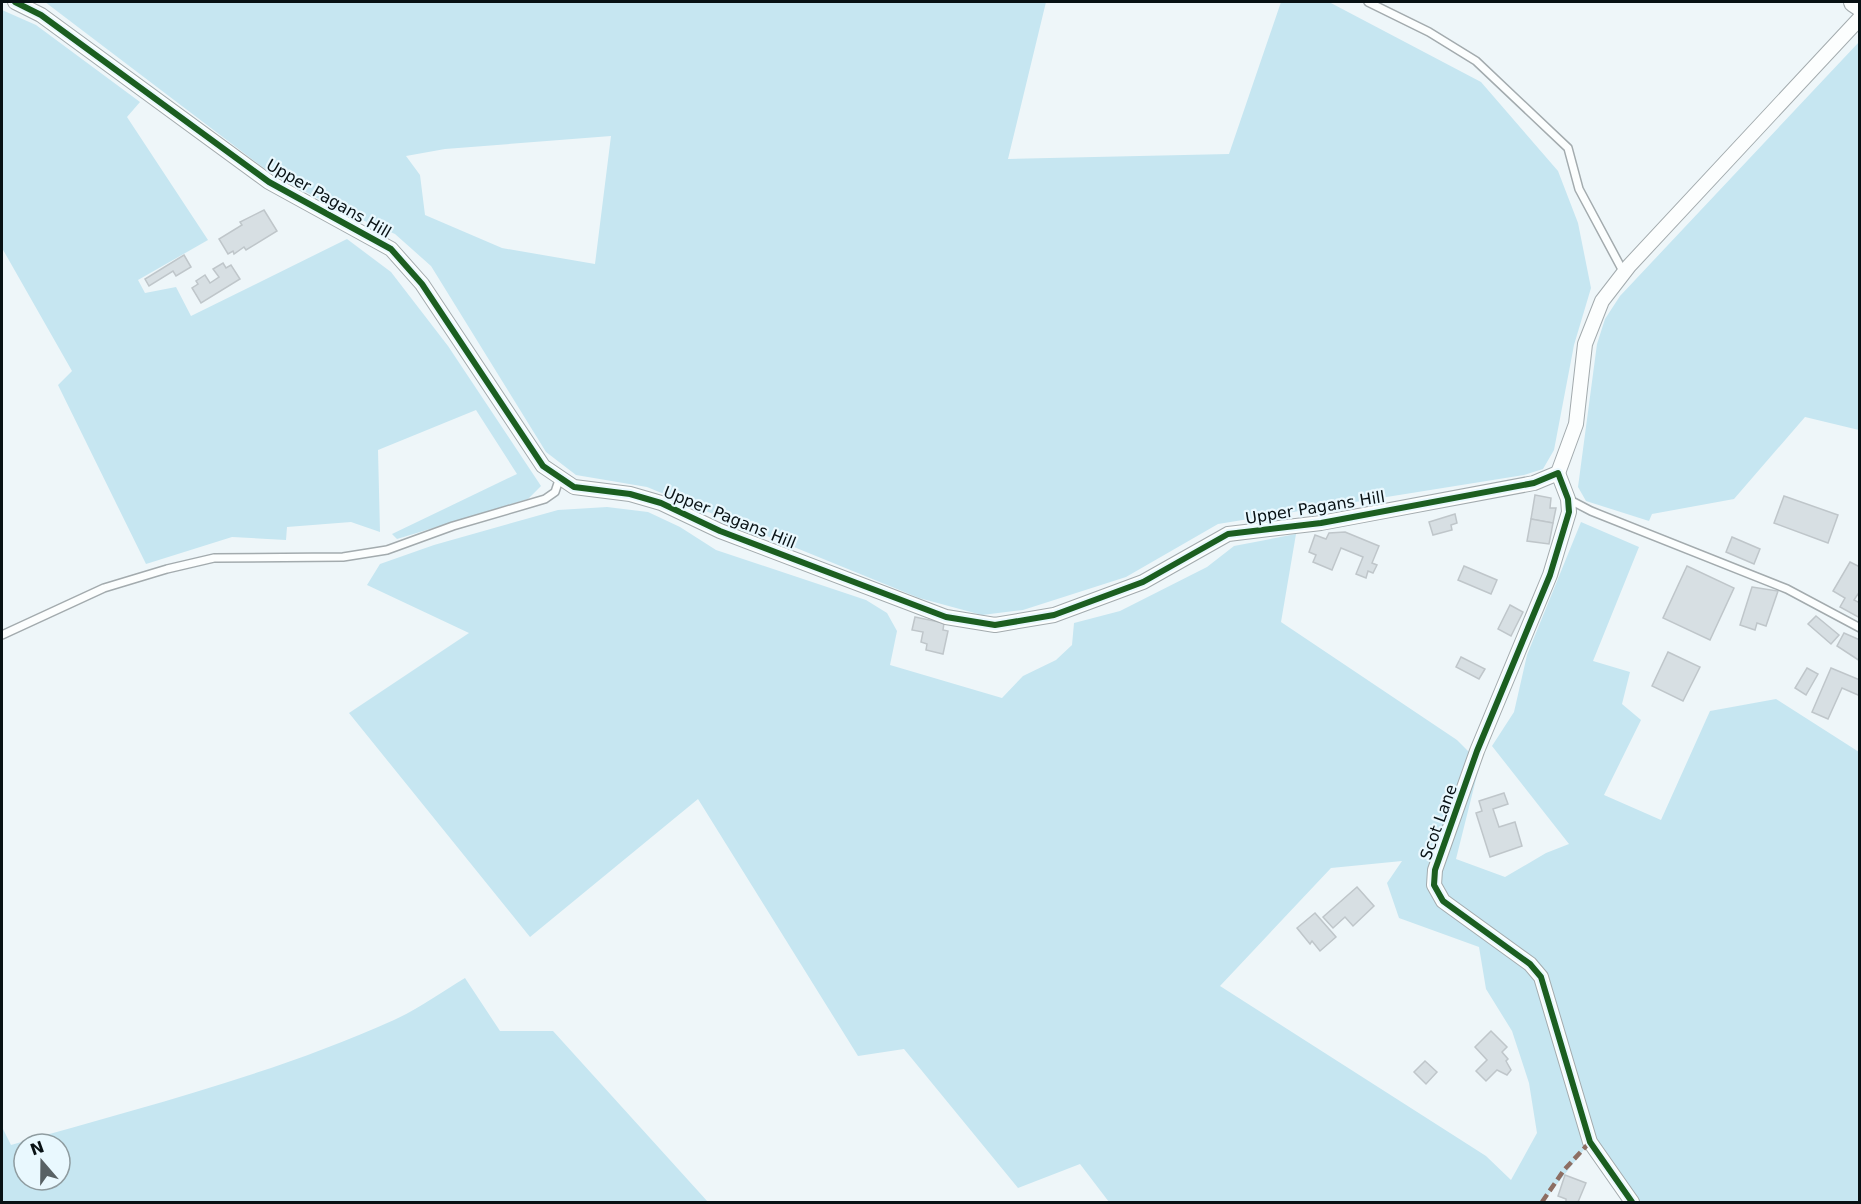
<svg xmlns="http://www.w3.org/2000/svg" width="1861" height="1204" font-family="'DejaVu Sans',sans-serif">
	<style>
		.green { fill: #c6e6f1; fill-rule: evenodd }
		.building { fill: #d7dfe3; stroke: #bfc6ca; stroke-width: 1.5 }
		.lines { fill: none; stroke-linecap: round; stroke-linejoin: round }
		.lane-casing { stroke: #a3abae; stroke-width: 10 }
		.street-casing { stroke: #a3abae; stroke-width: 16 }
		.secondary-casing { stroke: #a3abae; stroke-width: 22 }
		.lane { stroke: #fcfefe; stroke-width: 7 }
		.street { stroke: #fcfefe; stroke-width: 14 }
		.secondary { stroke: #fcfefe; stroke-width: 20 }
		.quiet { stroke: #8d6e63; stroke-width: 4.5; stroke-dasharray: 9 4.5; stroke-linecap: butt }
		.cycleway-casing { stroke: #e9f8fe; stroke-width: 10 }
		.cycleway { stroke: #1b5e20; stroke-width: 6 }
		.labels { text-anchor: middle; stroke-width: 4.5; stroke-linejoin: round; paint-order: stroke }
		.street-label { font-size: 16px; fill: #081114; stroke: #e9f8fe }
	</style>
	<rect width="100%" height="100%" fill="#eef6f9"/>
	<g class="green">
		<path d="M 45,2 L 1046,2 L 1008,159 L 1229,154 L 1281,2 L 1329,2 L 1481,82 L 1558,171 L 1578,223 L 1591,288 L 1574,345 L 1554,450 L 1543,469 L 1524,475 L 1218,524 L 1126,577 L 1023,610 L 982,615 L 919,598 L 647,487 L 576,475 L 546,452 L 431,266 L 395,234 L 339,210 L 269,172 ZM 611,136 L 595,264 L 502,248 L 425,215 L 420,175 L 406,156 L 445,149 Z"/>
		<path d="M 2,10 L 36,25 L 140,102 L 127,117 L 208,240 L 138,280 L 145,293 L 176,287 L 191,316 L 347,239 L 391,272 L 448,346 L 541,486 L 528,499 L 397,539 L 392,534 L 517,474 L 476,410 L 378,450 L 380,532 L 351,522 L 287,527 L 286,540 L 232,537 L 146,564 L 58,385 L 72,371 L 2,248 Z"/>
		<path d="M 1859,42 L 1859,430 L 1805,417 L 1734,499 L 1652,514 L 1649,521 L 1586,501 L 1578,487 L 1597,344 L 1605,319 L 1620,296 Z"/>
		<path d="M 607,507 L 648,512 L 680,527 L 716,550 L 866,600 L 887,613 L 897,631 L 890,665 L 1002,698 L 1023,676 L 1056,660 L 1072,645 L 1074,623 L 1120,611 L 1207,567 L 1234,546 L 1296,534 L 1281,622 L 1457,740 L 1480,763 L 1456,859 L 1505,877 L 1546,853 L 1569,844 L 1492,746 L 1514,712 L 1527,655 L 1581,522 L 1639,547 L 1593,661 L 1630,672 L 1622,704 L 1641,720 L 1604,795 L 1661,820 L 1710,711 L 1776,699 L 1859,752 L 1859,1202 L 1632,1202 L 1590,1142 L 1543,1202 L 1109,1202 L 1080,1164 L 1018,1188 L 904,1049 L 858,1056 L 698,799 L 530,937 L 349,713 L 469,633 L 367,585 L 380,564 L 434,545 L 558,510 ZM 1402,861 L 1387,883 L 1399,918 L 1479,947 L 1486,989 L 1512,1031 L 1529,1083 L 1537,1133 L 1511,1180 L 1486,1156 L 1220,986 L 1331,868 Z"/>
		<path d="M 465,978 L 500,1031 L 553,1031 L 708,1202 L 2,1202 L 2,1127 L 11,1145 C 139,1108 272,1075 394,1020 C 418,1009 442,992 465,978 ZM 24,1144 L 60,1144 L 60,1180 L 24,1180 Z"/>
	</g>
	<g class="building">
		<path d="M 264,210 L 277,231 L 246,250 L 244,247 L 234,254 L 233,251 L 228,254 L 219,239 L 242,225 L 240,222 Z"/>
		<path d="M 184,255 L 191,267 L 176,276 L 173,271 L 149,286 L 145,279 Z"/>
		<path d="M 223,263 L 226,268 L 231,265 L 240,279 L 201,303 L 192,288 L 198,284 L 196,281 L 205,275 L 210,283 L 219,277 L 213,269 Z"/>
		<path d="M 1535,495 L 1551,498 L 1550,508 L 1556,508 L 1553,523 L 1531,519 Z"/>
		<path d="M 1784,496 L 1838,515 L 1828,543 L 1774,523 Z"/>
		<path d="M 1455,514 L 1457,523 L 1451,525 L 1452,530 L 1433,535 L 1429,522 Z"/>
		<path d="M 1531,519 L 1553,523 L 1549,544 L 1527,541 Z"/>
		<path d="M 1345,532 L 1379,546 L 1372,563 L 1377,565 L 1373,573 L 1368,571 L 1366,578 L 1356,574 L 1363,557 L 1341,548 L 1332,570 L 1313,562 L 1316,555 L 1309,552 L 1315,535 L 1326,539 L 1329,533 Z"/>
		<path d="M 1732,537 L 1760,549 L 1754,564 L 1726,552 Z"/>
		<path d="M 1850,562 L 1860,567 L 1860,591 L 1854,600 L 1860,603 L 1860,618 L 1840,607 L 1845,598 L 1833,591 Z"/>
		<path d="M 1464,566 L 1497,580 L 1491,594 L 1458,580 Z"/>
		<path d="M 1687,566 L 1734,588 L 1710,640 L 1663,618 Z"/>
		<path d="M 1752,587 L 1778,591 L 1766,626 L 1757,623 L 1755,630 L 1740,625 Z"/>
		<path d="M 1510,605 L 1523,612 L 1511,636 L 1498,629 Z"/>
		<path d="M 1816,616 L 1839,635 L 1831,644 L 1808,624 Z"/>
		<path d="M 915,617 L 944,623 L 943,630 L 948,631 L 943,654 L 926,650 L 927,644 L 921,642 L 923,632 L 912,630 Z"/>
		<path d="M 1844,633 L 1860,640 L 1860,661 L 1837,646 Z"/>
		<path d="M 1668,652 L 1700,667 L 1683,701 L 1652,686 Z"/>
		<path d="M 1461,657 L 1485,669 L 1479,679 L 1456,667 Z"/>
		<path d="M 1807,668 L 1818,674 L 1806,695 L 1795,688 Z"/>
		<path d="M 1831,668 L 1860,680 L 1860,691 L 1858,695 L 1842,688 L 1828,719 L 1812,712 Z"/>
		<path d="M 1504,793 L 1508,804 L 1493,809 L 1499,827 L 1515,822 L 1522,846 L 1490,857 L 1476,813 L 1482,811 L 1479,801 Z"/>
		<path d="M 1357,887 L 1374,906 L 1353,926 L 1345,917 L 1333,928 L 1323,917 Z"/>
		<path d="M 1315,913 L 1336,937 L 1320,951 L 1312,941 L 1310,944 L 1297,928 Z"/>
		<path d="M 1491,1031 L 1507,1047 L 1502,1052 L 1508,1059 L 1506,1061 L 1511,1070 L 1507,1075 L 1497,1070 L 1486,1081 L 1476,1071 L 1487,1060 L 1475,1047 Z"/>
		<path d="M 1425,1061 L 1437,1072 L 1426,1084 L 1414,1072 Z"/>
		<path d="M 1565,1175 L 1586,1183 L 1578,1202 L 1566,1202 L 1566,1199 L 1558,1196 Z"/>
	</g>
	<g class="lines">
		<defs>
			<g id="lane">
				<path d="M 1368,2 L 1429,32 L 1476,61 L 1568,148 L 1579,189 L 1624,273"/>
				<path d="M 1568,499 L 1591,511 L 1787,589 L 1860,628"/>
				<path d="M 2,635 L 104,588 L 167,569 L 214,558 L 343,557 L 387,550 L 453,526 L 545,499 L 555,492 L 560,477"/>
			</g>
			<g id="street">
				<path d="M 15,2 L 41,15 L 269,182 L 391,249 L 422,284 L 543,466 L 574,487 L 630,494 L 661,503 L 720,531 L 946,617 L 995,625 L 1054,615 L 1143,582 L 1228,534 L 1321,523 L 1534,483 L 1558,473"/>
				<path d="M 1558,473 L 1568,499 L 1569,512 L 1550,575 L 1477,751 L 1435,870 L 1434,885 L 1443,901 L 1530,964 L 1541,977 L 1590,1142 L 1632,1202"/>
				<path d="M 1558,473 L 1576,424 L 1585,344 L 1602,301 L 1629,266 L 1860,18"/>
			</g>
			<path id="secondary" d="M 1854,2 L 1860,6"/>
		</defs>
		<use href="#lane" class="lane-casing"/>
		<use href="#street" class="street-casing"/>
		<use href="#secondary" class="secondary-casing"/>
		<use href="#lane" class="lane"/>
		<use href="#street" class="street"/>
		<use href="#secondary" class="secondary"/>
		<path class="quiet" d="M 1542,1202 L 1564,1170 L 1590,1142"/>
		<defs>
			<path id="cycleway" d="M 15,2 L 41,15 L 269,182 L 391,249 L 422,284 L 543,466 L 574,487 L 630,494 L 661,503 L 720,531 L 946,617 L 995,625 L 1054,615 L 1143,582 L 1228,534 L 1321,523 L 1534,483 L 1558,473 L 1568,499 L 1569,512 L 1550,575 L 1477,751 L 1435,870 L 1434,885 L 1443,901 L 1530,964 L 1541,977 L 1590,1142 L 1632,1202"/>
		</defs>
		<use href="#cycleway" class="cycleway-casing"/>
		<use href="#cycleway" class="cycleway"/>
	</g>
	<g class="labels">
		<g class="street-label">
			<text transform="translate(329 198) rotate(30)" y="6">Upper Pagans Hill</text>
			<text transform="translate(1315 507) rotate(-9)" y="6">Upper Pagans Hill</text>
			<text transform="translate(730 517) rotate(22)" y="6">Upper Pagans Hill</text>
			<text transform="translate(1438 822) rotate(-70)" y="6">Scot Lane</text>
		</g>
	</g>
	<rect width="1861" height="1204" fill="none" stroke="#081114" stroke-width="6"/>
	<g transform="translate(42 1162) rotate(340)"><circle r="28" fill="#e9f8fe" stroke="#8f9ca0" stroke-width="1.5"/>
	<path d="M0-4.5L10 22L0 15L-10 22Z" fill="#586164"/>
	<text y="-9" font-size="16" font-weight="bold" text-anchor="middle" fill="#081114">N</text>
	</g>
</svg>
